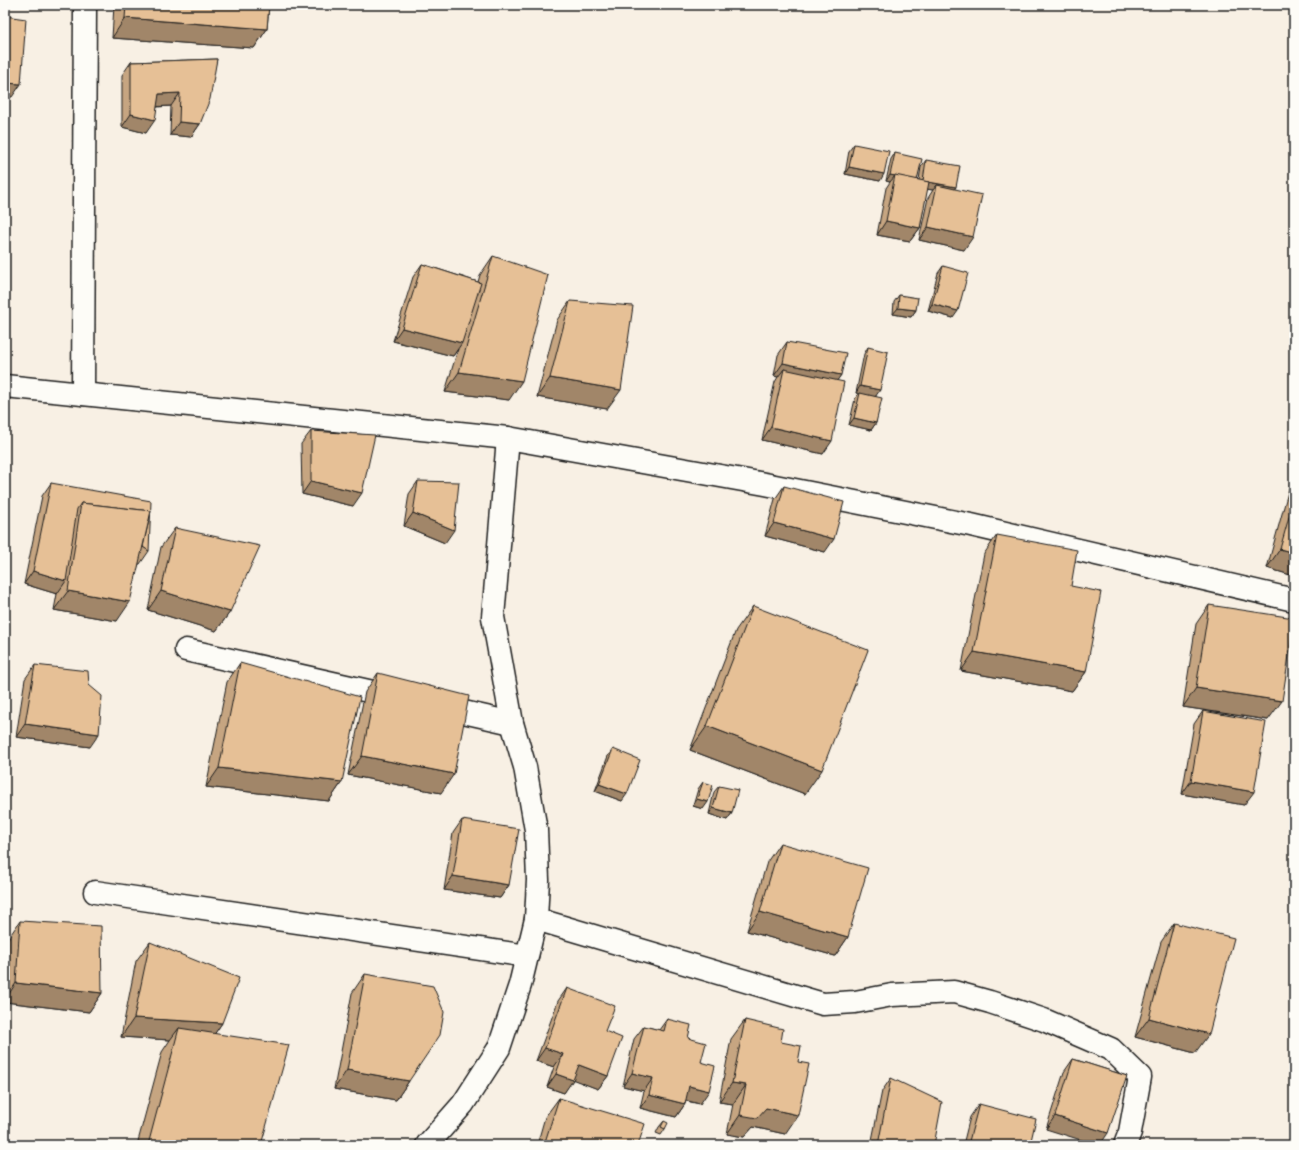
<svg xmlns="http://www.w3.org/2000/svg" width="1299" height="1150" font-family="'Gochi Hand',sans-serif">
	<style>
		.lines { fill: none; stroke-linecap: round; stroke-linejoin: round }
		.minor-casing { stroke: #1c1c1c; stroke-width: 25 }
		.minor { stroke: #fdfcf7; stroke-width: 22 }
		.wall { fill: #c6a581; stroke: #1c1c1c }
		.shaded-wall { fill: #a18669; stroke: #1c1c1c }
		.building { fill: #e6c096; stroke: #1c1c1c }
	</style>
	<rect width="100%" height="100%" fill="#f8f0e4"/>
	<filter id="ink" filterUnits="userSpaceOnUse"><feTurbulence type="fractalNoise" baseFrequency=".025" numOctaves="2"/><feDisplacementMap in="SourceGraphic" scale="8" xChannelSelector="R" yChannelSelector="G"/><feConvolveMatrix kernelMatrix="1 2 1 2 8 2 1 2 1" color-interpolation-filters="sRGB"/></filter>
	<g filter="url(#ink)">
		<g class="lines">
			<defs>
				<g id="minor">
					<path d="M 5,386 L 508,438 L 765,484 L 971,525 L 1294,600"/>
					<path d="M 83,394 L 85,5"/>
					<path d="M 186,650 L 395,697"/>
					<path d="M 437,706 L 512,723"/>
					<path d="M 95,892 L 527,956"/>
					<path d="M 536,919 L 823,1004 L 855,1002 L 892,995 L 954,992 L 990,1002 L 1044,1020 L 1111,1049 L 1140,1077 L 1130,1132 L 1125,1145"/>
					<path d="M 427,1145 L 463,1104 L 499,1048 L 520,985 L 536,919 L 538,880 L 536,830 L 525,767 L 512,723 L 493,617 L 508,438"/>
				</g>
			</defs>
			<use href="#minor" class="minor-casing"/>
			<use href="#minor" class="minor"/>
		</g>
		<g class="wall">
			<path d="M 114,5 L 269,5 L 267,29 L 254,48 L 112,38 Z"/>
			<path d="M 217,59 L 200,124 L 191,137 L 170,135 L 171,106 L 157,107 L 146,133 L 122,127 L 122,75 L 131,62 Z"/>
			<path d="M 854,144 L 880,181 L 845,174 L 849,151 Z"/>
			<path d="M 895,153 L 917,180 L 919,180 L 921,167 L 926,160 L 955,189 L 964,250 L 919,240 L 928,198 L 933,190 L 927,189 L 920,228 L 910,241 L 877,235 L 886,188 L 890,182 L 886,181 L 891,159 Z"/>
			<path d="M 493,256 L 509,400 L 445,392 L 458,349 L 453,356 L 393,341 L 413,277 L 422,264 L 478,282 L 480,275 Z"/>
			<path d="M 943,266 L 953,318 L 928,311 L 938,273 Z"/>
			<path d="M 899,295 L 916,310 L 911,317 L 893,314 L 894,302 Z"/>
			<path d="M 570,301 L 607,409 L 537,397 L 557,320 Z"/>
			<path d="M 787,342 L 841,375 L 837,380 L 823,454 L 762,440 L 775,382 L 778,377 L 774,376 L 778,355 Z"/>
			<path d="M 868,347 L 876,396 L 876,423 L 871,430 L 849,425 L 855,399 L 859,393 L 856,393 L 864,354 Z"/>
			<path d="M 311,431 L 353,506 L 302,494 L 301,444 Z"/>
			<path d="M 1294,473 L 1294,576 L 1267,568 L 1293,474 Z"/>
			<path d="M 418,481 L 445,543 L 404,526 L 409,494 Z"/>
			<path d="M 51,483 L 149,551 L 140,564 L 139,564 L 117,621 L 54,610 L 57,594 L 24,584 L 42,496 Z"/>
			<path d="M 784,486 L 825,552 L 765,536 L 775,499 Z"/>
			<path d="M 175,528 L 230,612 L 216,631 L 148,610 L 161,547 Z"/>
			<path d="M 997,535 L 1086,672 L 1072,691 L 961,671 L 984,554 Z"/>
			<path d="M 1209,605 L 1268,720 L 1183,707 L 1196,624 Z"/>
			<path d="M 753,606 L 805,794 L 690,750 L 736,630 Z"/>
			<path d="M 240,663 L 342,782 L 329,801 L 206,787 L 227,682 Z"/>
			<path d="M 35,665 L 90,747 L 16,737 L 25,679 Z"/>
			<path d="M 378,673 L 441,793 L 348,775 L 365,692 Z"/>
			<path d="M 1203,711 L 1244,805 L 1182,794 L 1194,724 Z"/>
			<path d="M 613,749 L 622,801 L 595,791 L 608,756 Z"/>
			<path d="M 703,782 L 703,809 L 693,806 L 698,789 Z"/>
			<path d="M 719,786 L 732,813 L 727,820 L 709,814 L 714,792 Z"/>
			<path d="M 462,820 L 509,885 L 500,898 L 444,890 L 453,833 Z"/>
			<path d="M 780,843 L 848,937 L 835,956 L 747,931 L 767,862 Z"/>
			<path d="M 20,921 L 102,993 L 89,1012 L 5,1002 L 5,969 L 7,940 Z"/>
			<path d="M 1174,923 L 1195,1053 L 1135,1037 L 1161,942 Z"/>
			<path d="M 150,942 L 222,1023 L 215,1033 L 261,1145 L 137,1145 L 162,1052 L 170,1040 L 121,1037 L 136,961 Z"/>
			<path d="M 365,974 L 409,1081 L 396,1100 L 334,1089 L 352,993 Z"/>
			<path d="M 567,988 L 605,1031 L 608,1076 L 598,1089 L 573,1079 L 564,1093 L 547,1087 L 554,1067 L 536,1061 L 558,1001 Z"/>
			<path d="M 667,1019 L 688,1038 L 701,1062 L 700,1104 L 686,1101 L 685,1104 L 676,1117 L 640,1108 L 644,1091 L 623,1086 L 634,1039 L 644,1026 L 659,1030 Z"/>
			<path d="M 745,1020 L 781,1042 L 798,1062 L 785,1134 L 753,1127 L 744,1137 L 727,1134 L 733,1104 L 719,1102 L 731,1039 Z"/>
			<path d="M 1073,1059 L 1127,1076 L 1046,1129 L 1064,1072 Z"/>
			<path d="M 891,1078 L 934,1145 L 871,1145 L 882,1091 Z"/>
			<path d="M 559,1098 L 638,1145 L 537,1145 L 545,1117 Z"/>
			<path d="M 979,1104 L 1030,1145 L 963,1145 L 970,1117 Z"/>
			<path d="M 664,1121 L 665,1129 L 661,1135 L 656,1133 L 659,1127 Z"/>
		</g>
		<g class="shaded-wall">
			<path d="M 125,18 L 267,29 L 254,48 L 112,38 Z"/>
			<path d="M 5,83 L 21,84 L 12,97 L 5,97 Z"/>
			<path d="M 180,93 L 171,106 L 150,107 L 159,94 Z"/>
			<path d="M 131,114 L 155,120 L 146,133 L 122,127 Z"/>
			<path d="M 179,122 L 200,124 L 191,137 L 170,135 Z"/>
			<path d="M 849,167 L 884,174 L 880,181 L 845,174 Z"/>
			<path d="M 890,175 L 895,176 L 890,182 L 886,181 Z"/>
			<path d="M 922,181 L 956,187 L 952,193 L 937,185 L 933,190 L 918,188 Z"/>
			<path d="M 886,221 L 920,228 L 910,241 L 877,235 Z"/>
			<path d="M 928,227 L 973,237 L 964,250 L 919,240 Z"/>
			<path d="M 932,304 L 958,311 L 953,318 L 928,311 Z"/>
			<path d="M 898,308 L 916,310 L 911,317 L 893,314 Z"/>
			<path d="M 402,328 L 462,343 L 453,356 L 393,341 Z"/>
			<path d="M 783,363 L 841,375 L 832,388 L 784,369 L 778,377 L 774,376 Z"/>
			<path d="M 459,372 L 522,381 L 509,400 L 445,392 Z"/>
			<path d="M 550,378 L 621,390 L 607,409 L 537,397 Z"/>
			<path d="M 860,386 L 880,390 L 875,397 L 856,393 Z"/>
			<path d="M 854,418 L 876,423 L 871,430 L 849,425 Z"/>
			<path d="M 771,427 L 832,441 L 823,454 L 762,440 Z"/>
			<path d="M 311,481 L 362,493 L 353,506 L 302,494 Z"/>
			<path d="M 413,513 L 454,530 L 445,543 L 404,526 Z"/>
			<path d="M 774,523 L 834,539 L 825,552 L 765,536 Z"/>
			<path d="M 1280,549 L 1294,553 L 1294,576 L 1267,568 Z"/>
			<path d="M 33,571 L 66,581 L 57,594 L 24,584 Z"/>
			<path d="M 68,591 L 130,602 L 117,621 L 54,610 Z"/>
			<path d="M 161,591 L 230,612 L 216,631 L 148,610 Z"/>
			<path d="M 974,652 L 1086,672 L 1072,691 L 961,671 Z"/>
			<path d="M 1196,688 L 1282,701 L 1268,720 L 1183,707 Z"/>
			<path d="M 25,724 L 99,734 L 90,747 L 16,737 Z"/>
			<path d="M 707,726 L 822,770 L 805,794 L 690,750 Z"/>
			<path d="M 362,756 L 454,774 L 441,793 L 348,775 Z"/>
			<path d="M 219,768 L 342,782 L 329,801 L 206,787 Z"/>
			<path d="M 1191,781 L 1254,792 L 1244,805 L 1182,794 Z"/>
			<path d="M 599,784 L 627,794 L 622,801 L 595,791 Z"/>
			<path d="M 697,799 L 708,802 L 703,809 L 693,806 Z"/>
			<path d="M 713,808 L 732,813 L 727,820 L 709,814 Z"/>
			<path d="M 453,876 L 509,885 L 500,898 L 444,890 Z"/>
			<path d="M 760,912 L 848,937 L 835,956 L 747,931 Z"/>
			<path d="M 16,983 L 102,993 L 89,1012 L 5,1002 L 5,1000 Z"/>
			<path d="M 134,1018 L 222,1023 L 209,1042 L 179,1028 L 170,1040 L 121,1037 Z"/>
			<path d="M 1149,1018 L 1209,1034 L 1195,1053 L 1135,1037 Z"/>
			<path d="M 545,1048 L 563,1054 L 554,1067 L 536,1061 Z"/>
			<path d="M 579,1065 L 608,1076 L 598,1089 L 569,1078 Z"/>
			<path d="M 347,1070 L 409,1081 L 396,1100 L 334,1089 Z"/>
			<path d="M 632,1073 L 653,1078 L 644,1091 L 623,1086 Z"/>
			<path d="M 556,1074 L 573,1080 L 564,1093 L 547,1087 Z"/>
			<path d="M 732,1083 L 746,1085 L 733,1104 L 719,1102 Z"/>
			<path d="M 689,1086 L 709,1091 L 700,1104 L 680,1099 Z"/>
			<path d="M 649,1095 L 685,1104 L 676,1117 L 640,1108 Z"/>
			<path d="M 766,1108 L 798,1115 L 785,1134 L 753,1127 L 744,1137 L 727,1134 L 740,1115 Z"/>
			<path d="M 1055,1116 L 1108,1133 L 1100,1145 L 1097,1145 L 1046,1129 Z"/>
		</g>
		<g class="building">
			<path d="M 126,5 L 269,5 L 267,29 L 125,18 Z"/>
			<path d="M 5,16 L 26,19 L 21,84 L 5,83 Z"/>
			<path d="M 217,59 L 210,99 L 200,124 L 179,122 L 180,93 L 159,94 L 155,120 L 131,114 L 131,62 Z"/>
			<path d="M 854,144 L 889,151 L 884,174 L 849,167 Z"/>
			<path d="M 895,153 L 922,159 L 917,180 L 890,175 Z"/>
			<path d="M 926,160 L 960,166 L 956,187 L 923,181 Z"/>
			<path d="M 895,175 L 929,182 L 920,228 L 886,221 Z"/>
			<path d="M 937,185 L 982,195 L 973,237 L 928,227 Z"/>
			<path d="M 493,256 L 548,275 L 522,381 L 459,372 Z"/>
			<path d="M 422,264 L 481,283 L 462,343 L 402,328 Z"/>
			<path d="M 943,266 L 968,273 L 958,311 L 932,304 Z"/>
			<path d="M 899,295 L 918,298 L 916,310 L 898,308 Z"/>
			<path d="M 570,301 L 633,306 L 621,390 L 550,378 Z"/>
			<path d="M 787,342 L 846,353 L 841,375 L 783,363 Z"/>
			<path d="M 868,347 L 888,352 L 880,390 L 860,386 Z"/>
			<path d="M 784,369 L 844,382 L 832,441 L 771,427 Z"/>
			<path d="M 860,393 L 882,398 L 876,423 L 854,418 Z"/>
			<path d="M 311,431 L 375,435 L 362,493 L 311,481 Z"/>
			<path d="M 418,481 L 459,482 L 454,530 L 413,513 Z"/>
			<path d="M 51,483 L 151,501 L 149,551 L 143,547 L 151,511 L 81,503 L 77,509 L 66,581 L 33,571 Z"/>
			<path d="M 784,486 L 844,502 L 834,539 L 774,523 Z"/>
			<path d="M 1294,499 L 1294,553 L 1280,549 Z"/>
			<path d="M 81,503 L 151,511 L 130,602 L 68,591 Z"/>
			<path d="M 175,528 L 260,546 L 230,612 L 161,591 Z"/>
			<path d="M 997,535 L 1077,550 L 1071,586 L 1101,592 L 1086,672 L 974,652 Z"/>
			<path d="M 1209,605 L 1294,618 L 1294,623 L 1282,701 L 1196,688 Z"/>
			<path d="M 753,606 L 868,650 L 822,770 L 707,726 Z"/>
			<path d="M 240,663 L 360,697 L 342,782 L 219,768 Z"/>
			<path d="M 35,665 L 88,671 L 89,685 L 102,696 L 99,734 L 25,724 Z"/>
			<path d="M 378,673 L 469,696 L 454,774 L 362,756 Z"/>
			<path d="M 1203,711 L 1266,722 L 1254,792 L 1191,781 Z"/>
			<path d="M 613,749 L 640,760 L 627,794 L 599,784 Z"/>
			<path d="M 703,782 L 713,785 L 708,802 L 697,799 Z"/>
			<path d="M 719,786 L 738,790 L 732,813 L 713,808 Z"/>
			<path d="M 462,820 L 519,829 L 509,885 L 453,876 Z"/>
			<path d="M 780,843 L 868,868 L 848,937 L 760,912 Z"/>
			<path d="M 20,921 L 101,926 L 102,993 L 16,983 Z"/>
			<path d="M 1174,923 L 1234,938 L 1209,1034 L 1149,1018 Z"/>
			<path d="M 150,942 L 239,978 L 222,1023 L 134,1018 Z"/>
			<path d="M 365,974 L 433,986 L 444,1012 L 440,1035 L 409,1081 L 347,1070 Z"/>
			<path d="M 567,988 L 615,1006 L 605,1031 L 622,1038 L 608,1076 L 579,1065 L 573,1080 L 556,1074 L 563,1054 L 545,1048 Z"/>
			<path d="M 667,1019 L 691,1025 L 688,1038 L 706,1043 L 701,1062 L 715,1066 L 709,1091 L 689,1086 L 685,1104 L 649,1095 L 653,1078 L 632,1073 L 644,1026 L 664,1031 Z"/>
			<path d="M 745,1020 L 783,1029 L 781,1042 L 801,1046 L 798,1062 L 809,1064 L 798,1115 L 766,1108 L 757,1118 L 740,1115 L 746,1085 L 732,1083 Z"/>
			<path d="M 179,1028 L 289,1045 L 261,1145 L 148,1145 Z"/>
			<path d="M 1073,1059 L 1127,1076 L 1108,1133 L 1055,1116 Z"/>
			<path d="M 891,1078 L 942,1102 L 934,1145 L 878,1145 Z"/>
			<path d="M 559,1098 L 645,1124 L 638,1145 L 544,1145 Z"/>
			<path d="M 979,1104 L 1036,1119 L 1030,1145 L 968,1145 Z"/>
			<path d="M 664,1121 L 668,1123 L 665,1129 L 661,1127 Z"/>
		</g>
	</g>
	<rect width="1299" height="1150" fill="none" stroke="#fdfcf7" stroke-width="20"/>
	<rect x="10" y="10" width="1279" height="1130" fill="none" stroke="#1c1c1c" stroke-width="1.5" filter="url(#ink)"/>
</svg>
